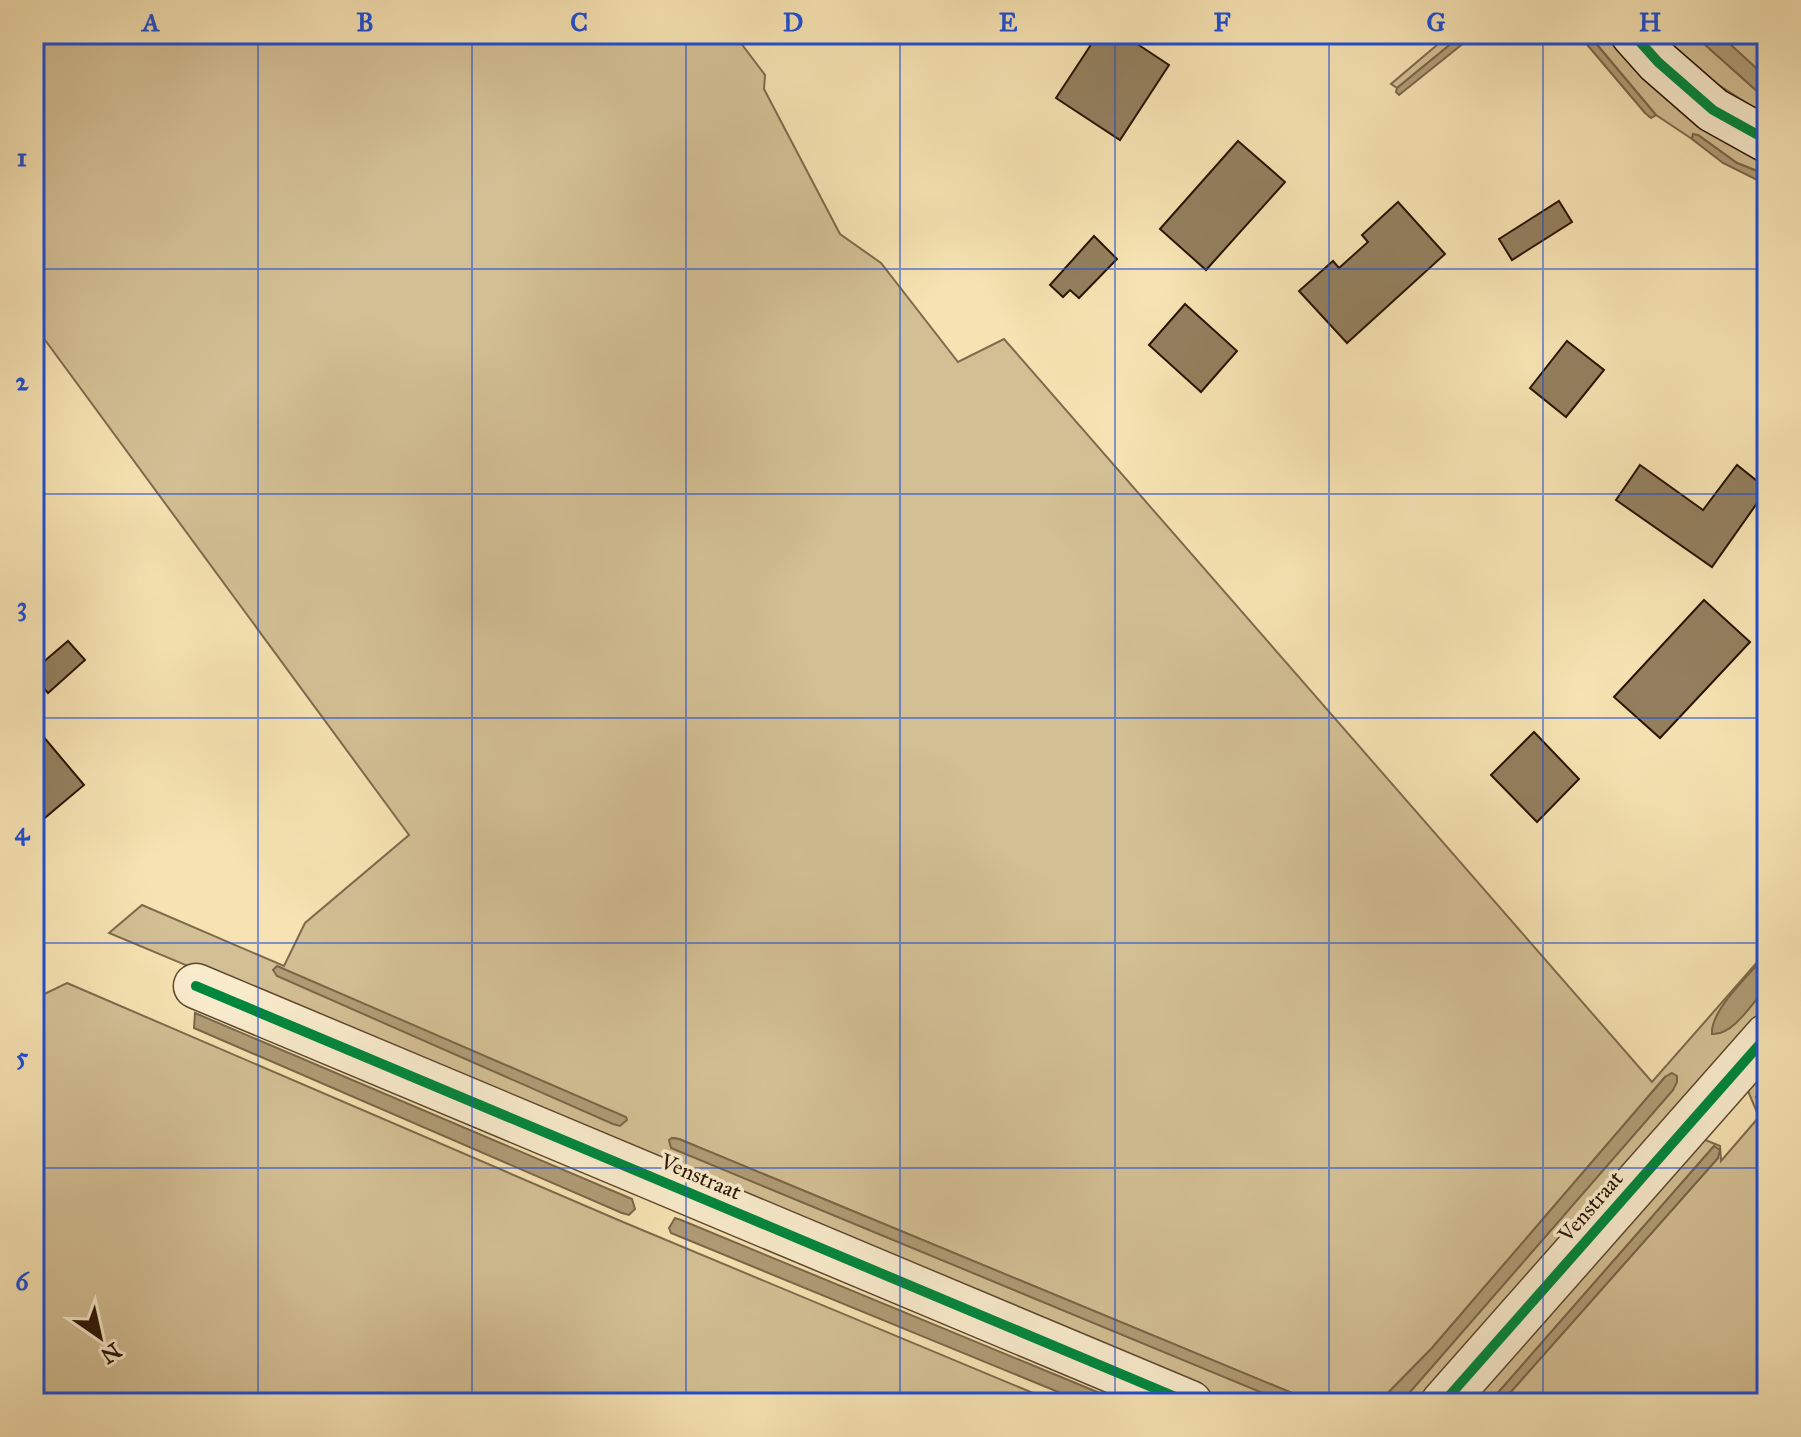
<svg xmlns="http://www.w3.org/2000/svg" width="1801" height="1437" font-family="'IM FELL Great Primer',serif">
	<style>
		.green { fill: #d3bf94; stroke: #7e6a4c; stroke-width: 2 }
		.water { fill: #b09c76; stroke: #7a6648; stroke-width: 2 }
		.building { fill: #937f5e; stroke: #281403; stroke-width: 2 }
		.lines { fill: none; stroke-linecap: round; stroke-linejoin: round }
		.street-casing { stroke: #5c482f; stroke-width: 47 }
		.secondary-casing { stroke: #281403; stroke-width: 47 }
		.street { stroke: #f9eccd; stroke-width: 44 }
		.secondary { stroke: #f9eccd; stroke-width: 44 }
		.cycleway-casing { stroke: #f9eccd; stroke-width: 15 }
		.cycleway { stroke: #00873e; stroke-width: 10 }
		.grid { fill: none; stroke: #1d4ed8; stroke-width: 2; stroke-opacity: 0.55 }
		.labels { text-anchor: middle; stroke-width: 7; stroke-linejoin: round; paint-order: stroke }
		.street-label { font-size: 22px; fill: #281403; stroke: #f9eccd }
		.neatline { fill: none; stroke: #1d4ed8; stroke-width: 3 }
		.grid-label { font-size: 26px; text-anchor: middle; font-weight: bold; fill: #1d4ed8 }
	</style>
	<rect width="100%" height="100%" fill="#f6e2b2"/>
	<filter id="stains"><feTurbulence type="fractalNoise" baseFrequency=".0025" numOctaves="4"/><feColorMatrix values="0 0 0 0 .2 0 0 0 0 .09 0 0 0 0 .02 0 0 0 .5 -.17"/></filter>
	<radialGradient id="worn" r=".72"><stop offset=".6" stop-color="#630" stop-opacity="0"/><stop offset="1" stop-color="#630" stop-opacity=".3"/></radialGradient>
	<g class="green">
		<path d="M 34,34 L 734,34 L 765,75 L 764,89 L 840,234 L 881,263 L 958,362 L 1004,339 L 1652,1082 L 1767,951 L 1729,1029 L 1767,986 L 1767,1020 L 1429,1403 L 1400,1403 L 1673,1090 L 1665,1077 L 1432,1348 L 1378,1403 L 1316,1403 L 679,1139 L 672,1138 L 672,1148 L 1287,1403 L 1233,1403 L 109,933 L 142,905 L 284,966 L 305,923 L 409,835 L 34,325 Z"/>
		<path d="M 1450,34 L 1463,34 L 1397,88 L 1391,84 Z"/>
		<path d="M 1588,34 L 1606,34 C 1649,89 1706,130 1767,162 L 1767,175 L 1737,163 L 1698,135 L 1693,135 L 1692,139 L 1656,115 Z"/>
		<path d="M 1660,34 L 1693,34 L 1767,100 L 1767,116 L 1703,75 Z"/>
		<path d="M 1719,34 L 1767,34 L 1767,78 L 1764,76 Z"/>
		<path d="M 67,983 L 623,1222 L 1057,1403 L 34,1403 L 34,999 Z"/>
		<path d="M 1767,1058 L 1767,1083 L 1756,1097 L 1767,1100 L 1767,1403 L 1501,1403 L 1718,1158 L 1714,1146 L 1489,1403 L 1463,1403 L 1698,1137 L 1720,1146 L 1721,1161 L 1759,1117 L 1745,1084 Z"/>
	</g>
	<g class="water">
		<path d="M 1463,34 L 1475,34 L 1399,95 L 1396,92 L 1397,88 Z"/>
		<path d="M 1578,34 L 1588,34 L 1656,115 L 1651,118 L 1645,113 Z"/>
		<path d="M 1693,34 L 1719,34 L 1767,78 L 1767,100 Z"/>
		<path d="M 1693,134 L 1698,135 L 1737,163 L 1767,175 L 1767,185 L 1723,163 L 1692,139 Z"/>
		<path d="M 1767,954 L 1767,986 C 1754,1001 1733,1036 1712,1034 C 1710,1010 1751,973 1767,954 Z"/>
		<path d="M 277,966 L 626,1117 L 627,1120 L 620,1126 L 613,1124 L 277,976 L 273,970 Z"/>
		<path d="M 195,1013 L 632,1199 L 635,1209 L 629,1215 L 622,1213 L 194,1028 Z"/>
		<path d="M 1672,1073 L 1677,1076 L 1677,1082 L 1673,1090 L 1418,1383 L 1400,1403 L 1378,1403 L 1432,1348 L 1665,1077 Z"/>
		<path d="M 672,1138 L 679,1139 L 1316,1403 L 1287,1403 L 671,1148 L 669,1140 Z"/>
		<path d="M 1714,1146 L 1720,1150 L 1718,1158 L 1501,1403 L 1489,1403 Z"/>
		<path d="M 675,1218 L 681,1220 L 1124,1403 L 1085,1403 L 671,1233 L 669,1228 Z"/>
	</g>
	<g class="building">
		<path d="M 1098,34 L 1122,34 L 1169,65 L 1120,140 L 1056,98 Z"/>
		<path d="M 1238,141 L 1285,182 L 1206,270 L 1160,229 Z"/>
		<path d="M 1559,201 L 1572,222 L 1512,260 L 1499,239 Z"/>
		<path d="M 1398,202 L 1445,254 L 1347,343 L 1299,291 L 1333,261 L 1339,268 L 1368,242 L 1362,235 Z"/>
		<path d="M 1094,236 L 1117,259 L 1079,298 L 1070,290 L 1063,297 L 1050,285 Z"/>
		<path d="M 1185,304 L 1237,351 L 1201,392 L 1149,345 Z"/>
		<path d="M 1567,341 L 1604,370 L 1566,417 L 1530,388 Z"/>
		<path d="M 1640,465 L 1703,510 L 1737,465 L 1767,489 L 1712,567 L 1616,500 Z"/>
		<path d="M 1704,600 L 1750,642 L 1660,738 L 1614,697 Z"/>
		<path d="M 68,641 L 85,660 L 48,693 L 34,677 L 34,670 Z"/>
		<path d="M 1534,732 L 1579,779 L 1537,822 L 1491,775 Z"/>
		<path d="M 42,735 L 84,785 L 34,827 L 34,741 Z"/>
	</g>
	<g class="lines">
		<defs>
			<g id="street">
				<path d="M 196,986 L 1190,1403"/>
				<path d="M 1443,1403 L 1767,1036"/>
			</g>
			<path id="secondary" d="M 1633,34 L 1658,62 L 1713,110 L 1767,140"/>
		</defs>
		<use href="#street" class="street-casing"/>
		<use href="#secondary" class="secondary-casing"/>
		<use href="#street" class="street"/>
		<use href="#secondary" class="secondary"/>
		<defs>
			<g id="cycleway">
				<path d="M 1633,34 L 1658,62 L 1713,110 L 1767,140"/>
				<path d="M 196,986 L 1190,1403"/>
				<path d="M 1443,1403 L 1767,1036"/>
			</g>
		</defs>
		<use href="#cycleway" class="cycleway-casing"/>
		<use href="#cycleway" class="cycleway"/>
	</g>
	<path class="grid" d="M 258,34 L 258,1403M 472,34 L 472,1403M 686,34 L 686,1403M 900,34 L 900,1403M 1115,34 L 1115,1403M 1329,34 L 1329,1403M 1543,34 L 1543,1403M 34,269 L 1767,269M 34,494 L 1767,494M 34,718 L 1767,718M 34,943 L 1767,943M 34,1168 L 1767,1168"/>
	<g class="labels">
		<g class="street-label">
			<text transform="translate(701 1176) rotate(23)" y="8">Venstraat</text>
			<text transform="translate(1590 1206) rotate(-49)" y="8">Venstraat</text>
		</g>
	</g>
	<rect width="1801" height="1437" fill="none" stroke="#f6e2b2" stroke-width="88"/>
	<g transform="translate(100 1337) rotate(146)" stroke="#f9eccd" stroke-width="6" paint-order="stroke">
	<path d="M0-6L14 30L0 20L-14 30Z" fill="#281403"/>
	<text y="-12" font-size="22" font-weight="bold" text-anchor="middle" fill="#281403">N</text>
	</g>
	<rect x="44" y="44" width="1713" height="1349" class="neatline"/>
	<g class="grid-label">
		<text x="151" y="31">A</text>
		<text x="365" y="31">B</text>
		<text x="579" y="31">C</text>
		<text x="793" y="31">D</text>
		<text x="1008" y="31">E</text>
		<text x="1222" y="31">F</text>
		<text x="1436" y="31">G</text>
		<text x="1650" y="31">H</text>
		<text x="22" y="166">1</text>
		<text x="22" y="390">2</text>
		<text x="22" y="615">3</text>
		<text x="22" y="840">4</text>
		<text x="22" y="1065">5</text>
		<text x="22" y="1290">6</text>
	</g>
	<rect width="100%" height="100%" filter="url(#stains)"/>
	<rect width="100%" height="100%" fill="url(#worn)"/>
</svg>
